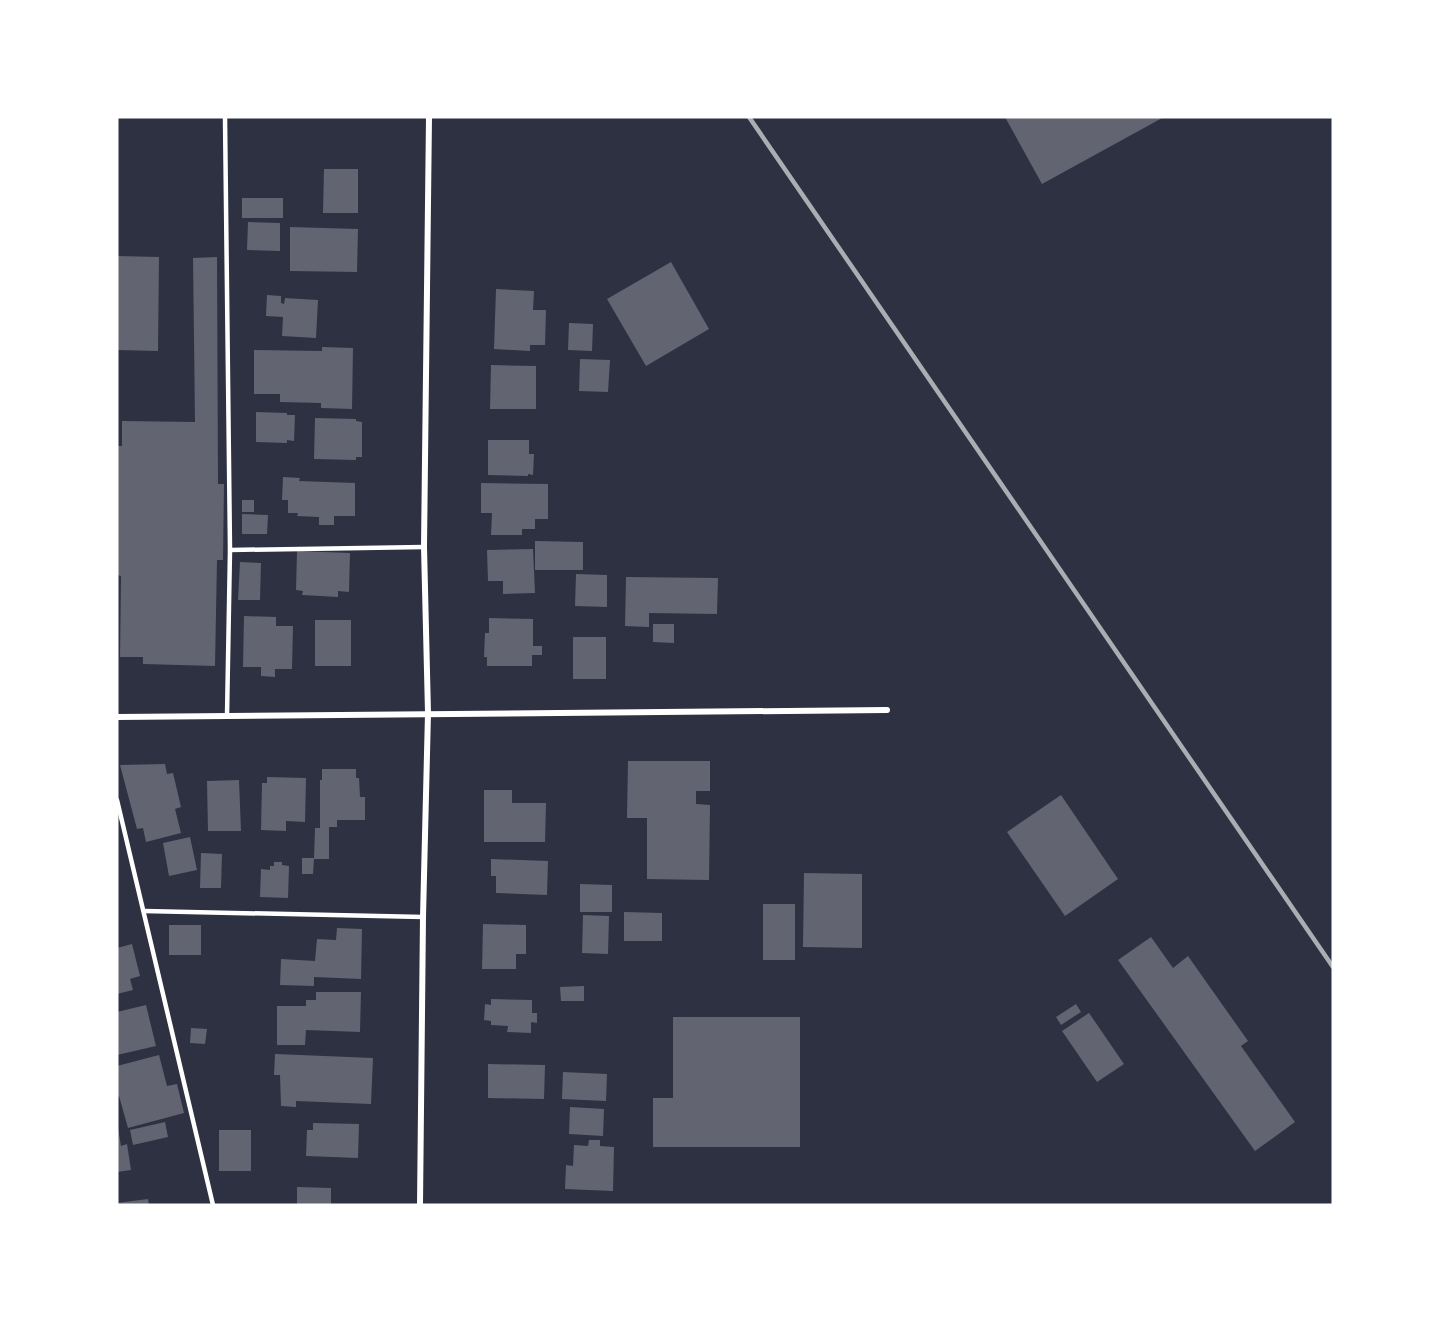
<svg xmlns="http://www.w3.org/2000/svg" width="1450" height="1322" font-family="'PT Serif',serif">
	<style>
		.building { fill: #626471 }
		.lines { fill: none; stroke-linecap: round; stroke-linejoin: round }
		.service { stroke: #fff; stroke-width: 4.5 }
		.minor { stroke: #fff; stroke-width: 6 }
		.rail { stroke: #abadb3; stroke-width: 4.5 }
	</style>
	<rect width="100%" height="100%" fill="#2d3142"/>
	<g class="building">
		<path d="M 1005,117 L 1164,117 L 1042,184 Z"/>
		<path d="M 324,169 L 358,169 L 358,213 L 323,213 Z"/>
		<rect x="242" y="198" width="41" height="20"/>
		<path d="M 248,222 L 280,223 L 280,251 L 247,250 Z"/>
		<path d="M 290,227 L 358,229 L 357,272 L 290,271 Z"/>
		<path d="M 117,256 L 159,257 L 158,351 L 117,350 Z"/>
		<path d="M 217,257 L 218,484 L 224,484 L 223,560 L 217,560 L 215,666 L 143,664 L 143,657 L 120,657 L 121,576 L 117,575 L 117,446 L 122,446 L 122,421 L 195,422 L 193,258 Z"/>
		<path d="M 671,262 L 709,329 L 646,366 L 607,299 Z"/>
		<path d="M 496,289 L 534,291 L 533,310 L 546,310 L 545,345 L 530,345 L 530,351 L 494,349 Z"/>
		<path d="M 267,295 L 281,296 L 281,303 L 284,304 L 285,298 L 318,300 L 316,338 L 282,336 L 283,317 L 266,316 Z"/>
		<path d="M 569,323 L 593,324 L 592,351 L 568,350 Z"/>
		<path d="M 322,347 L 353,348 L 352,409 L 321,408 L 321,403 L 280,402 L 280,394 L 254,394 L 254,350 L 322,351 Z"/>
		<path d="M 580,359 L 610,360 L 608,392 L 579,391 Z"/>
		<path d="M 491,365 L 536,366 L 536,409 L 490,409 Z"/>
		<path d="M 256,412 L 287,413 L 287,415 L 295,415 L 294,441 L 287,440 L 287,443 L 256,442 Z"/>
		<path d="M 315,418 L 356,419 L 356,421 L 362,422 L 362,457 L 356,457 L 356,460 L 314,459 Z"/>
		<path d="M 488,440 L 529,440 L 529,454 L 534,454 L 533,475 L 528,474 L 528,476 L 488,475 Z"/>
		<path d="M 283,477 L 300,478 L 299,481 L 355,483 L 355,516 L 334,516 L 334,525 L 319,525 L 319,517 L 297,516 L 298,513 L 288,513 L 288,500 L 282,500 Z"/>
		<path d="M 481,483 L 548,484 L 548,519 L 535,519 L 535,529 L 522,529 L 522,535 L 491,535 L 492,513 L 481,513 Z"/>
		<rect x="242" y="500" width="12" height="12"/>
		<path d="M 242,514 L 268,515 L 267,534 L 242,534 Z"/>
		<path d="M 535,541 L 583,542 L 583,570 L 535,570 Z"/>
		<path d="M 533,549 L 535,593 L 503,594 L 503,581 L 488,581 L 487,550 Z"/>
		<path d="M 297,551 L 350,553 L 349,592 L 338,591 L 338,597 L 302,595 L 303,591 L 296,590 Z"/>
		<path d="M 240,562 L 261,563 L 260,600 L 238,600 Z"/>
		<path d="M 576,574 L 607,575 L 607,607 L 575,606 Z"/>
		<path d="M 626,577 L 718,578 L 717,614 L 649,613 L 649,627 L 625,626 Z"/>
		<path d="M 244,616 L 276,617 L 276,626 L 293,626 L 292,669 L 275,669 L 275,677 L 261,676 L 261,667 L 243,667 Z"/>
		<path d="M 489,618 L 533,619 L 533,646 L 542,646 L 542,655 L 532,655 L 532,666 L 487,666 L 487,657 L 484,657 L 485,633 L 489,633 Z"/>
		<rect x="315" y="620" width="36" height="46"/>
		<path d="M 653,624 L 674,624 L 674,643 L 653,642 Z"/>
		<rect x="573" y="637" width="33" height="42"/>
		<path d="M 628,761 L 710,761 L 710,791 L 696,791 L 696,804 L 710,805 L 709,880 L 647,879 L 647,818 L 627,818 Z"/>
		<path d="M 165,764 L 167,774 L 173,773 L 181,807 L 175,809 L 181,833 L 146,842 L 143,828 L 137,829 L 120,765 Z"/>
		<path d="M 322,769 L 356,769 L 356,778 L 359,778 L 360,797 L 365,797 L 365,820 L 337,820 L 337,827 L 329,827 L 329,859 L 314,859 L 315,828 L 320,828 L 320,780 L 322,780 Z"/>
		<path d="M 267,777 L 306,778 L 305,822 L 286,821 L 286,831 L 261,830 L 262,783 L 267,783 Z"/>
		<path d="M 239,780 L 241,831 L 208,831 L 207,781 Z"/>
		<path d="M 484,790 L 512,790 L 512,803 L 546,803 L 545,842 L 484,842 Z"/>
		<path d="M 1061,795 L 1118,879 L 1065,916 L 1007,832 Z"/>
		<path d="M 190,837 L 197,870 L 169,876 L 163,843 Z"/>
		<path d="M 201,853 L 222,854 L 221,888 L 200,888 Z"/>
		<path d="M 302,858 L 314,858 L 313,874 L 302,874 Z"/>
		<path d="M 491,859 L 548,861 L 547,895 L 496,893 L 496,876 L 491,876 Z"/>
		<path d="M 274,862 L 282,862 L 282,865 L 289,866 L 288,898 L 260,897 L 261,869 L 270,870 L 270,866 L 274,866 Z"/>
		<path d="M 804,873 L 862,874 L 862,948 L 803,947 Z"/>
		<path d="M 580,884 L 612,885 L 612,912 L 580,912 Z"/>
		<rect x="763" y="904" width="32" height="56"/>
		<path d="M 624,912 L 662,913 L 662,941 L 624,941 Z"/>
		<path d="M 583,915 L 609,916 L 608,954 L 582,953 Z"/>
		<path d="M 483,924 L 526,925 L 526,954 L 516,954 L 516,969 L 482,969 Z"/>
		<rect x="169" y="925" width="32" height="30"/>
		<path d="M 337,928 L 362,929 L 361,979 L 314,977 L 314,986 L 280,985 L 281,959 L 315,961 L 317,939 L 336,940 Z"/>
		<path d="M 1151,937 L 1173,968 L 1188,956 L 1248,1041 L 1241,1046 L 1295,1122 L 1255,1151 L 1118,960 Z"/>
		<path d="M 132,944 L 140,976 L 130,979 L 133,990 L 117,994 L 117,948 Z"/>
		<path d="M 584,986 L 584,1001 L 561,1001 L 560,987 Z"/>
		<path d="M 316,992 L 361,992 L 360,1032 L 306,1030 L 305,1045 L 277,1045 L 277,1006 L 306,1006 L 306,1000 L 316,1000 Z"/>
		<path d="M 491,999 L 532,1000 L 532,1013 L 537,1013 L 537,1023 L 531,1022 L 531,1033 L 507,1032 L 508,1026 L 491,1025 L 491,1021 L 484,1020 L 485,1004 L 491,1005 Z"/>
		<path d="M 1076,1004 L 1081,1012 L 1061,1025 L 1056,1017 Z"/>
		<path d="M 146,1005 L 156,1046 L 117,1055 L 117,1012 Z"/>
		<path d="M 1089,1013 L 1124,1064 L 1097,1082 L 1062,1031 Z"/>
		<path d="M 673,1017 L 800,1017 L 800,1147 L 653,1147 L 653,1098 L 673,1098 Z"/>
		<path d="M 191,1028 L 207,1029 L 205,1044 L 190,1043 Z"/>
		<path d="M 275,1054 L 373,1058 L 371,1104 L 296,1101 L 296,1107 L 281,1106 L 280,1075 L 274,1075 Z"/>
		<path d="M 159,1055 L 167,1086 L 177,1084 L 184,1113 L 128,1128 L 119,1096 L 117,1097 L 117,1066 Z"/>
		<path d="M 488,1064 L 545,1065 L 544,1099 L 488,1098 Z"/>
		<path d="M 563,1072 L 607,1074 L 606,1101 L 562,1099 Z"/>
		<path d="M 570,1107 L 604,1109 L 603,1136 L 569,1134 Z"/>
		<path d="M 165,1122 L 168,1137 L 133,1145 L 130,1130 Z"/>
		<path d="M 313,1123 L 359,1124 L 358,1158 L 306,1156 L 307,1130 L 313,1130 Z"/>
		<path d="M 118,1128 L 121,1146 L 127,1144 L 131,1170 L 117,1172 Z"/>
		<rect x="219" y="1130" width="32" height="41"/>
		<path d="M 589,1140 L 600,1140 L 600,1146 L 614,1147 L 613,1191 L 565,1189 L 566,1165 L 573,1166 L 574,1145 L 588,1146 Z"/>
		<path d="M 297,1187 L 331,1188 L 331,1205 L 297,1205 Z"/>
		<path d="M 148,1199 L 149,1205 L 117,1205 L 117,1203 Z"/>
	</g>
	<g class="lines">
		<g class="service">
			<path d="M 225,117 L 230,550 L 227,716"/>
			<path d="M 230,550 L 424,547"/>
			<path d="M 117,800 L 213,1205"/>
			<path d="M 144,911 L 423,917"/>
		</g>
		<g class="minor">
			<path d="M 117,717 L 887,710"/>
			<path d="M 420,1205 L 423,917 L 428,713 L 424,547 L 429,117"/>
		</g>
		<path class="rail" d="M 749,117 L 1333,967"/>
	</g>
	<rect width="1450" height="1322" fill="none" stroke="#ffffff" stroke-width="237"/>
</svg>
